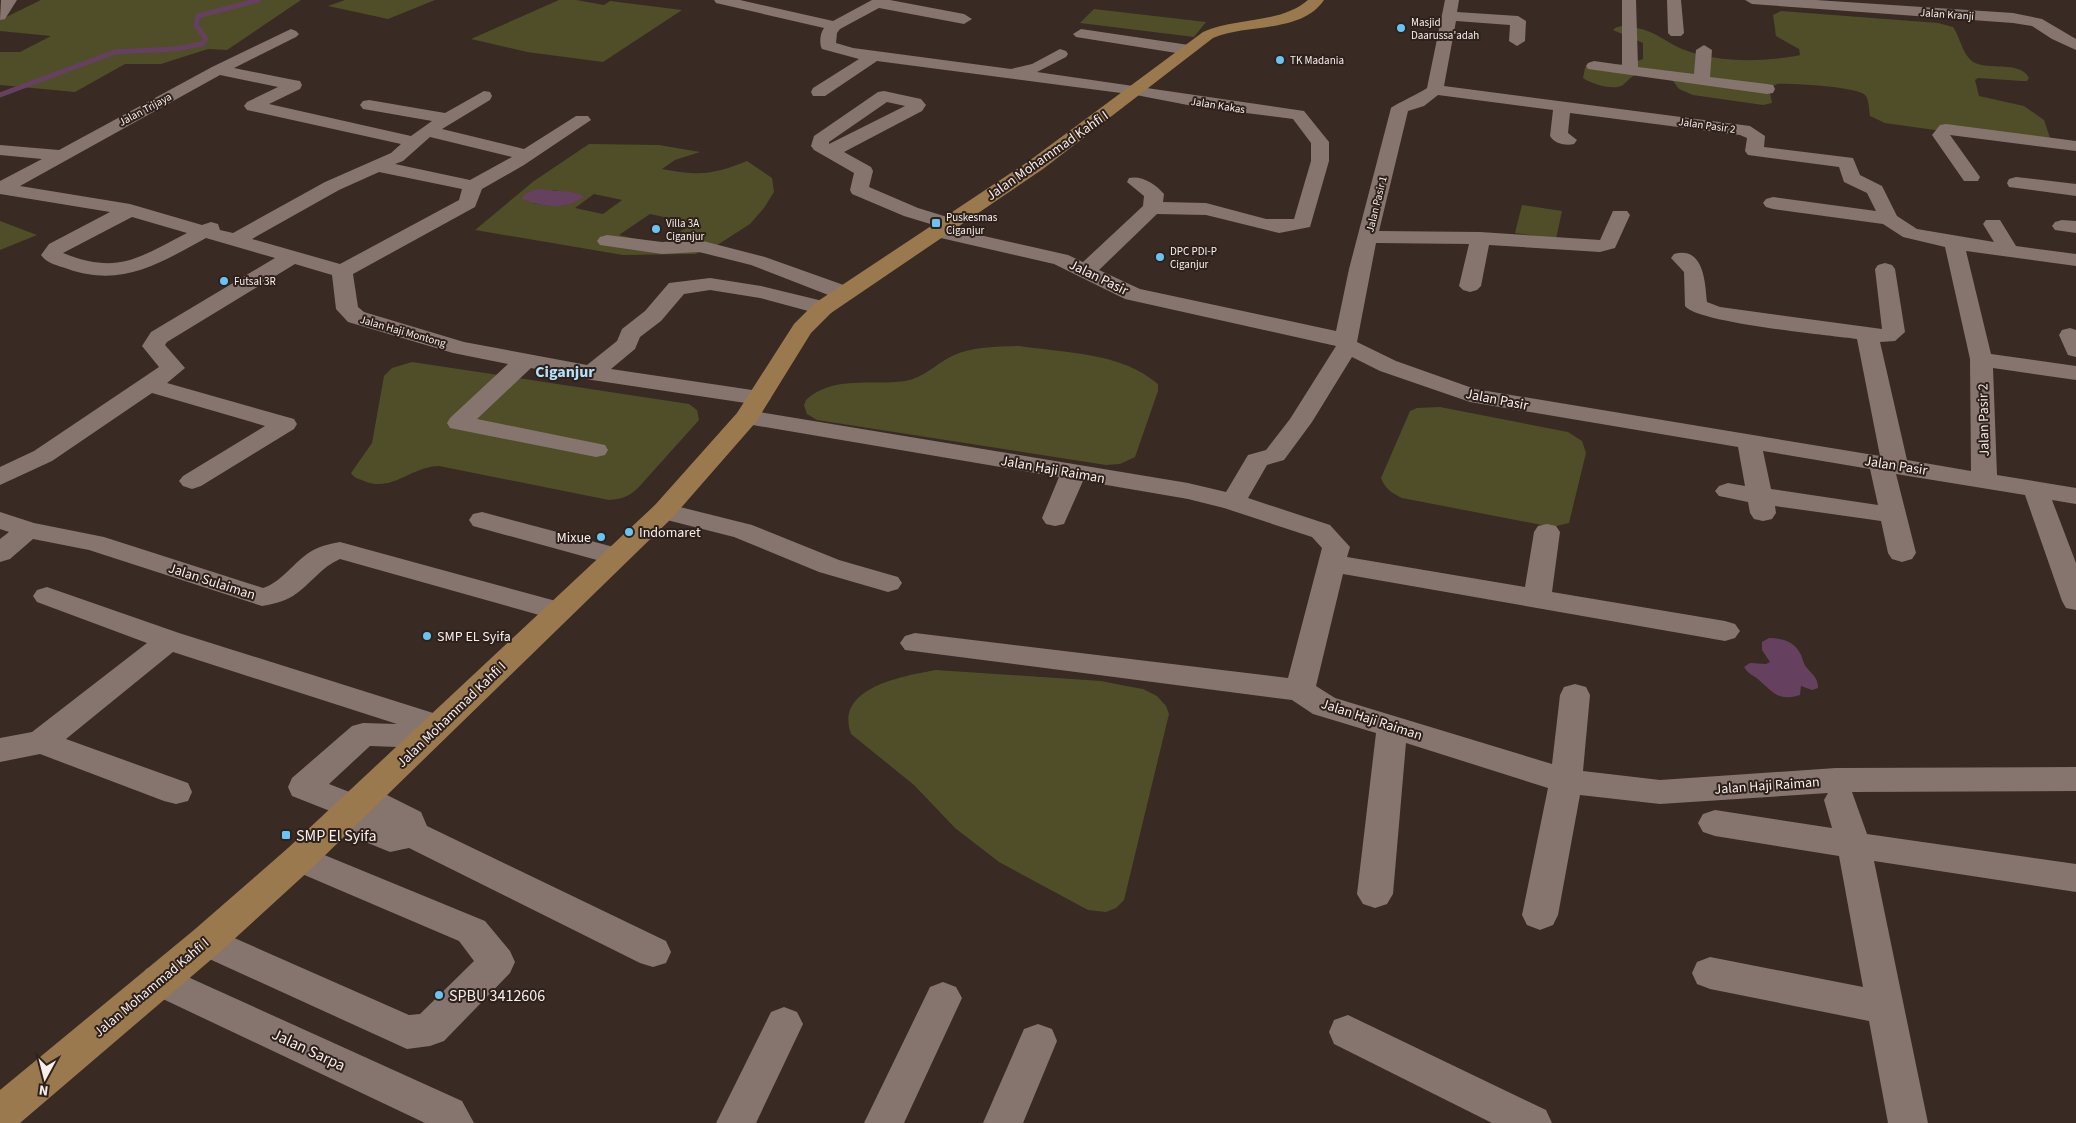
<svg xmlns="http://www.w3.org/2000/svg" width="2076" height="1123" font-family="'Source Sans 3',sans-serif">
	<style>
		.green { fill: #4f4e28; fill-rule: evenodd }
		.water { fill: #66415f }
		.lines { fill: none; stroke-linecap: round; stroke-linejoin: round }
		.stream { stroke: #66415f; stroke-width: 5 }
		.minor { fill: #86756e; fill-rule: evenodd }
		.major { fill: #9b794e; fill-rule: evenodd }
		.poi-dot { fill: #6bc3f2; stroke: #2e201b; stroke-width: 2 }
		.labels { text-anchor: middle; stroke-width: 4; stroke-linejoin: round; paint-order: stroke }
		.far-street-label { font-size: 11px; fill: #f8eeea; stroke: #2e201b }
		.far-poi-label { font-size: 11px; fill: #f8eeea; stroke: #2e201b; text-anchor: start }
		.street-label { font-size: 14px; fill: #f8eeea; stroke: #2e201b }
		.poi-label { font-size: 14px; fill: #f8eeea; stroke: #2e201b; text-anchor: start }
		.quarter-label { font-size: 16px; font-weight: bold; fill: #b4e1fc; stroke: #2e201b }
		.near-poi-label { font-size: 16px; fill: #f8eeea; stroke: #2e201b; text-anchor: start }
		.near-street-label { font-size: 16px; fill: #f8eeea; stroke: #2e201b }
	</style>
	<rect width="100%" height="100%" fill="#392a24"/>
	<g class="green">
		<path d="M 41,0 L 301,0 L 227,50 L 208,49 L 161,64 L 125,64 L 75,92 L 0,85 L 0,52 L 20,52 L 51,36 L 0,31 L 0,20 Z"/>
		<path d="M 345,0 L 435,0 L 388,19 L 328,6 Z"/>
		<path d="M 559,0 L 576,0 L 604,5 L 610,1 L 682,10 L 603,62 L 527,52 L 471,39 Z"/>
		<path d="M 1094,9 L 1206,22 L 1194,37 L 1080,23 Z"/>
		<path d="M 1781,11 L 1938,23 L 1953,27 C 1961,38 1963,60 1978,64 C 1992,69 2022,62 2029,78 L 2027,81 L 2022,81 L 1978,78 L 1975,80 L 1979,96 L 2024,106 L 2044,120 L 2050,138 L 2034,144 L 1885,123 L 1870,116 C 1869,110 1869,101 1866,96 C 1861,87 1790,83 1777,84 L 1769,88 L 1772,103 L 1763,105 L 1693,95 L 1679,89 L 1673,81 L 1668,79 L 1636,75 C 1630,77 1628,81 1623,85 C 1614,91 1591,84 1583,78 L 1585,68 L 1587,66 L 1629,64 L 1643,59 L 1643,43 L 1613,30 C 1618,24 1629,26 1637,28 C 1654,31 1666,42 1682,49 C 1717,63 1760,62 1796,56 L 1800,55 L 1799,49 L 1776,36 L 1773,15 Z"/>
		<path d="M 589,144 L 659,145 L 700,152 L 675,160 L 662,169 C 699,176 712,175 747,161 L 772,178 L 774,192 L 764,208 L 750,224 L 711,249 L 695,254 L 623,255 L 475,230 L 534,181 ZM 553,190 L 585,196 C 570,208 551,207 533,203 ZM 594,194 L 622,200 L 603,214 L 575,208 ZM 650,214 L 692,223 L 662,245 L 619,235 Z"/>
		<path d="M 1522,205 L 1562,211 L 1556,239 L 1515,233 Z"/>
		<path d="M 0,221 L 37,235 L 0,250 Z"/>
		<path d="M 1019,346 C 1065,353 1121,352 1158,384 L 1158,391 L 1135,457 L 1120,464 L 1106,465 L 817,420 L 807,414 L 804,405 L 806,400 C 832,375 872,386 905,381 C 923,378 936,364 952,356 C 973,346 996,347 1019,346 Z"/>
		<path d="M 412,362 L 689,404 L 697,410 L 699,420 L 638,488 C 629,497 621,499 609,500 L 439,466 C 412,466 392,493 364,481 C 359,479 354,478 351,473 L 372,443 L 384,376 L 392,368 Z"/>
		<path d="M 1440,407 L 1568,432 L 1582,441 L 1586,453 L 1569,523 L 1552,527 L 1402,498 C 1392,493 1385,489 1381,478 L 1410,411 L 1417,408 Z"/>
		<path d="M 936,670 L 1101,681 L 1126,686 L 1143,689 L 1157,696 L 1166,706 L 1169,714 L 1124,900 L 1116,908 L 1106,912 L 1088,910 L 999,862 L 955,828 L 914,785 L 851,734 C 834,687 904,676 936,670 Z"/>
	</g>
	<g class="water">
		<path d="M 537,189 L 571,192 L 585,196 C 567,211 543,207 522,199 L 525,194 Z"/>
		<path d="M 1769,638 C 1781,638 1794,641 1800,653 C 1803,658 1803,664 1807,668 C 1813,675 1818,678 1818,688 L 1812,690 L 1801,686 L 1800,695 C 1778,702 1773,692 1759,680 C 1753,675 1748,674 1744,667 L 1750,663 L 1766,664 L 1770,662 L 1762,650 L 1762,642 Z"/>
	</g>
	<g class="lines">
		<path class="stream" d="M 0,95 L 115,52 L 175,49 L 202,44 L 206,39 L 196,25 L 198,16 L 259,0"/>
		<g class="minor">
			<path d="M 1,0 L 17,0 L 5,19 L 0,20 Z"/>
			<path d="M 714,0 L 740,0 L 833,21 L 872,0 L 890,0 L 964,14 L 972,19 L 964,24 L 879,8 L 840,29 L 837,33 L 836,43 L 853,48 L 1011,69 L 1032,64 L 1060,49 L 1066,51 L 1068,54 L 1066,57 L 1037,72 L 1304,111 L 1329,142 L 1329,161 L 1310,227 L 1279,233 L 1206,215 L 1157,214 L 1099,270 L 1140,289 L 1336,331 L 1349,269 L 1391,108 C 1394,105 1420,93 1427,88 L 1445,0 L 1459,0 L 1457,12 L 1518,16 L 1526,21 L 1525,41 L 1517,46 L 1509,41 L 1510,25 L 1456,21 L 1444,86 L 1750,126 L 1765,136 L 1764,147 L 1853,158 L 1860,175 L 1882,186 L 1897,216 L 1917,229 L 1994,242 L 1983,224 L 1986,220 L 2000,220 L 2016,246 L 2076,254 L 2076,266 L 1966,251 L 1991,354 L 2076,366 L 2076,380 L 1993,368 L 1997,475 L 2076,488 L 2076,504 L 2052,500 L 2076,563 L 2076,610 L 2066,608 L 2062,601 L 2025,495 L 1896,474 L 1916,553 L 1912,559 L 1902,562 L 1892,559 L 1888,553 L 1881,521 L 1775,506 L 1776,513 L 1772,519 L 1763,521 L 1754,519 L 1750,513 L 1748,502 L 1719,496 L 1715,491 L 1719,486 L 1728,483 L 1745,486 L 1738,447 L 1470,402 L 1380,371 L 1352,357 L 1312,422 L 1284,460 L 1267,465 L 1248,498 L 1330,525 L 1350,547 L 1347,557 L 1525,587 L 1534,532 L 1538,526 L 1547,524 L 1556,526 L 1560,532 L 1552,592 L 1725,621 L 1735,624 L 1740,631 L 1735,638 L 1725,641 L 1343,574 L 1316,686 L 1335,698 L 1552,764 L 1560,695 L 1564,687 L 1575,684 L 1586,687 L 1590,695 L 1583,771 L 1660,780 L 1836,768 L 2076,767 L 2076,791 L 1852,792 L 1867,834 L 2076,864 L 2076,892 L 1874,861 L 1928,1123 L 1888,1123 L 1869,1021 L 1710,989 L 1697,984 L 1692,973 L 1697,962 L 1710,957 L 1863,987 L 1839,856 L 1715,836 L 1703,832 L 1698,823 L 1703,814 L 1715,810 L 1832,828 L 1824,800 L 1828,793 L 1660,804 L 1580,795 L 1558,915 L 1553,925 L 1540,930 L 1527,925 L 1522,915 L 1548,788 L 1406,743 L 1393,894 L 1387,904 L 1375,908 L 1363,904 L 1357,894 L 1376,733 L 1313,714 L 1292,700 L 905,650 L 900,643 L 905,636 L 915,633 L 1288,678 L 1322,548 L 1312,537 L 1224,508 L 1188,499 L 1083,481 L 1064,524 L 1055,526 L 1046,524 L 1042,518 L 1059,477 L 747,424 L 738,422 L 735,417 L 738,412 L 747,410 L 1188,483 L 1226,492 L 1248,455 L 1266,450 L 1290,419 L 1336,346 L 1125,299 L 1054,264 L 932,236 L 929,232 L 932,228 L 937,226 L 904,216 L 852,194 L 850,190 L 854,173 L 814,150 L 811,146 L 814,136 L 878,92 L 884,91 L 921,99 L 926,105 L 922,111 L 844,152 L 871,167 L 873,171 L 869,187 L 918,208 L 957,220 L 960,224 L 953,229 L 1068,255 L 1083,262 L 1143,206 L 1144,196 L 1127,182 L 1129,178 C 1141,175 1156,184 1164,194 L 1163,202 L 1206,203 L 1266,219 L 1294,219 L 1311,161 L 1311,143 L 1293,119 L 1198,107 L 1136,95 L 877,61 L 825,96 L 813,96 L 811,92 L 813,88 L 859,59 L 822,49 C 819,44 820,33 824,28 L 716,3 ZM 1438,95 L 1553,110 L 1550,136 C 1555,144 1566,146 1574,144 L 1577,140 L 1568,133 L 1570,113 L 1740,135 L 1747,138 L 1745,151 L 1748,155 L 1839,167 L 1844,182 L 1867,193 L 1876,211 L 1773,197 L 1766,199 L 1763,203 L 1766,207 L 1773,209 L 1883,224 L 1903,237 L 1945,247 L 1970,359 L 1971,471 L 1907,460 L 1880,342 L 1895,341 L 1905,332 L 1895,269 L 1892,265 L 1885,263 L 1878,265 L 1875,269 L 1882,329 L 1720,307 L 1707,302 C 1705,282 1704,246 1674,254 L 1671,258 L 1684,272 L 1685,306 C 1697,323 1829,335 1857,339 L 1880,456 L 1475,389 L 1396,361 L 1357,342 L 1376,243 L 1469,244 L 1459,286 L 1463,290 L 1470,292 L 1477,290 L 1481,286 L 1489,245 L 1600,252 L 1615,248 L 1630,215 L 1627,211 L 1613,211 L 1600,240 L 1480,232 L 1379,231 L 1408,111 L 1424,106 ZM 887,102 L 905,106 L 829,144 L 829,142 ZM 1763,451 L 1870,469 L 1878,505 L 1771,489 Z"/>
			<path d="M 1622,0 L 1636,0 L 1638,67 L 1694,74 L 1696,50 L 1704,45 L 1712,50 L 1710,77 L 1767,84 L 1773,85 L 1775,89 L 1773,93 L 1767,94 L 1588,69 L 1586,66 L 1588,63 L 1594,61 L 1622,65 Z"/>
			<path d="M 1667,0 L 1681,0 L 1684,33 L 1681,36 L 1671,36 L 1668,33 Z"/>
			<path d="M 1745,0 L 1816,0 L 2013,13 L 2042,19 L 2076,39 L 2076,50 L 2052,39 L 2032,26 L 2013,23 L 1752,4 Z"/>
			<path d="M 291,29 L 296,31 L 299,34 L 296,37 L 234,68 L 294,80 L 300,81 L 302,85 L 300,89 L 269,104 L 411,136 L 432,121 L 369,110 L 363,109 L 360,105 L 363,101 L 369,100 L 445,113 L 484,91 L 490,92 L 492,96 L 490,100 L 442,129 L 524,149 L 576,116 L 588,116 L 591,120 L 524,165 L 482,189 L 475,207 L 353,274 L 358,307 L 364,312 L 464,342 L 587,365 L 617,341 L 622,329 L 645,311 L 669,283 L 710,278 L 761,286 L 831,303 L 834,308 L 831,313 L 823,315 L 760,298 L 710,290 L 684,294 L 661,321 L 640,337 L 635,349 L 611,369 L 759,391 L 767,393 L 771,398 L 767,403 L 759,405 L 592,380 L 531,368 L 477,419 L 605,445 L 608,450 L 605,455 L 596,457 L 450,428 L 447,423 L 450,418 L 508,364 L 453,353 L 348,322 L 336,309 L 332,275 L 295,264 L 167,342 L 165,345 L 185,368 L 167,383 L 294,419 L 297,424 L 294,429 L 201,486 L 192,489 L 183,486 L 179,481 L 183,476 L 265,426 L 152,393 L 52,461 L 0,485 L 0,467 L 34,451 L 159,367 L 142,346 L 151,332 L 275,258 L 206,238 C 160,263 122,288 68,269 C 59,266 46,263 41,255 L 49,244 L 110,212 L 0,194 L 0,181 L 42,159 L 0,155 L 0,145 L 59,150 L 212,67 ZM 220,75 L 278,87 L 247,102 L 244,106 L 247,110 L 401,144 L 391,153 L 325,182 L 233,233 L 220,230 L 218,224 L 211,222 L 202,225 L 130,204 L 20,186 ZM 430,137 L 512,157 L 470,180 L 395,164 L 403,161 ZM 379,172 L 462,189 L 459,200 L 340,264 L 252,239 L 339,190 ZM 132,217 L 187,233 C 138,258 118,275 63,253 Z"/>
			<path d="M 1081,29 L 1189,45 L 1197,50 L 1189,55 L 1076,37 L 1073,34 Z"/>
			<path d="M 1946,124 L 2076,141 L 2076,151 L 1950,135 L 1980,177 L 1978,181 L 1964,181 L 1932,135 L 1940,125 Z"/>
			<path d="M 2016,177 L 2076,184 L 2076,196 L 2009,187 L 2007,183 L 2009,179 Z"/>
			<path d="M 2062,220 L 2076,221 L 2076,233 L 2055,230 L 2052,226 L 2055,222 Z"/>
			<path d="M 607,235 L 662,242 L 699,240 L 765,257 L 852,288 L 855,293 L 852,298 L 844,299 L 836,298 L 751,265 L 699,252 L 662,254 L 600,245 L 597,241 L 600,237 Z"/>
			<path d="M 2070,328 L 2076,330 L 2076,357 L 2068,355 L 2059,335 L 2062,330 Z"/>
			<path d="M 664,503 L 752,525 L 839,560 L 898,577 L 902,583 L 898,589 L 888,592 L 819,572 L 734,537 L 655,517 L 651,511 L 655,505 Z"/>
			<path d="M 0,512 L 34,523 L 104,537 L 263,588 C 282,582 294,562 310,552 C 319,546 330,544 340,542 L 567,604 L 571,611 L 567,618 L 557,620 L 340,559 C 321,567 310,585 293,596 C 283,602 273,604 262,606 L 89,550 L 33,539 L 10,559 L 0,562 L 0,539 L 9,532 L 0,529 Z"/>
			<path d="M 482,512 L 625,550 L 629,556 L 625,562 L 615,565 L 473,526 L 469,520 L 473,514 Z"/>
			<path d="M 47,587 L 179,633 L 449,718 L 454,726 L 449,734 L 442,736 L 438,745 L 427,748 L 370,746 L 329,784 L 352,793 L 353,790 L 365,787 L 377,790 L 421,812 L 427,826 L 666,941 L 671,952 L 666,963 L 653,967 L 640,963 L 409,848 L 390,852 L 331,828 L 326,819 L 330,811 L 292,796 L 288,787 L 292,778 L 352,726 L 363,723 L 397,724 L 173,652 L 66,739 L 188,783 L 192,792 L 188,801 L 176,804 L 164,801 L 40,754 L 0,762 L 0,738 L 32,732 L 147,643 L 37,602 L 33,596 L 37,590 Z"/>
			<path d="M 300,845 L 485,921 L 510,951 L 515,962 L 510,973 L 444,1041 L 430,1046 L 407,1049 L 194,952 L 189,941 L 194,930 L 207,926 L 409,1015 L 420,1014 L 474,961 L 459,941 L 288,868 L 283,858 L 288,848 Z"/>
			<path d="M 159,964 L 462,1101 L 474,1123 L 425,1123 L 146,991 L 140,980 L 146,969 Z"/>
			<path d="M 943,982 L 956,987 L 962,998 L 904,1123 L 864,1123 L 930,987 Z"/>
			<path d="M 784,1007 L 797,1012 L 803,1024 L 756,1123 L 716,1123 L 771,1012 Z"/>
			<path d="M 1348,1015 L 1546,1110 L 1552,1123 L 1492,1123 L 1334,1044 L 1329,1032 L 1334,1020 Z"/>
			<path d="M 1038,1024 L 1052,1029 L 1057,1041 L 1023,1123 L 983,1123 L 1024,1029 Z"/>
		</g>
		<path class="major" d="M 1308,0 L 1324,0 C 1301,34 1247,23 1213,38 L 1043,169 L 831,313 L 811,333 L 756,422 L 673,517 L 312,868 L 220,952 L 20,1123 L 0,1123 L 0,1090 L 194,930 L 288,848 L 655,505 L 737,413 L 794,324 L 815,303 L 1029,161 L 1203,32 C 1237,17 1280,24 1308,0 Z"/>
	</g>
	<g class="poi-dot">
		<circle cx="1401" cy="28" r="5"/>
		<circle cx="1280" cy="60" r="5"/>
		<rect x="931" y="218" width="10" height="10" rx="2.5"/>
		<circle cx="656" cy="229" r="5"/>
		<circle cx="1160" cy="257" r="5"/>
		<circle cx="224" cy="281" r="5"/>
		<circle cx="629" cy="532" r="5"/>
		<circle cx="601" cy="537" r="5"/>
		<circle cx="427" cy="636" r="5"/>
		<rect x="281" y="830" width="10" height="10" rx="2.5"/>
		<circle cx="439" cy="995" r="5"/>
	</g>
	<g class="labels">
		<g class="far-street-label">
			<text transform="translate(1947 14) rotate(4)" y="4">Jalan Kranji</text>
			<text transform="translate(1218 105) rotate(9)" y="4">Jalan Kakas</text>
			<text transform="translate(145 109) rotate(-28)" y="4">Jalan Trijaya</text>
			<text transform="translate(1707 125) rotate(8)" y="4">Jalan Pasir 2</text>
			<text transform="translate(1376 204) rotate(-76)" y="4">Jalan Pasir 1</text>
			<text transform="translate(403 331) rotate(16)" y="4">Jalan Haji Montong</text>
		</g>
		<g class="far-poi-label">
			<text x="1411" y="26">Masjid<tspan x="1411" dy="13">Daarussa'adah</tspan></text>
			<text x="1290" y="64">TK Madania</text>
			<text x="946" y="221">Puskesmas<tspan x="946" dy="13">Ciganjur</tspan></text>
			<text x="666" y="227">Villa 3A<tspan x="666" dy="13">Ciganjur</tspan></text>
			<text x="1170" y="255">DPC PDI-P<tspan x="1170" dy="13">Ciganjur</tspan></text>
			<text x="234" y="285">Futsal 3R</text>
		</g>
		<g class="street-label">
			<text transform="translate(1047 155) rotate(-35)" y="5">Jalan Mohammad Kahfi I</text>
			<text transform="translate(1099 277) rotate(26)" y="5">Jalan Pasir</text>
			<text transform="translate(1497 399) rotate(11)" y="5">Jalan Pasir</text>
			<text transform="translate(1983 420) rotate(-91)" y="5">Jalan Pasir 2</text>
			<text transform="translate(1896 465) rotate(9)" y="5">Jalan Pasir</text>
			<text transform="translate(1053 469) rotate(10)" y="5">Jalan Haji Raiman</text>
			<text transform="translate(212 581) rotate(18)" y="5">Jalan Sulaiman</text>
			<text transform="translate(451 714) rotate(-44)" y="5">Jalan Mohammad Kahfi I</text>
			<text transform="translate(1372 719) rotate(18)" y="5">Jalan Haji Raiman</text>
			<text transform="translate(1767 785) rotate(-4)" y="5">Jalan Haji Raiman</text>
			<text transform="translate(151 987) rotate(-40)" y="5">Jalan Mohammad Kahfi I</text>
		</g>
		<g class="poi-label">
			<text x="639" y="537">Indomaret</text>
			<text x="591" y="542" text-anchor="end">Mixue</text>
			<text x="437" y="641">SMP EL Syifa</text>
		</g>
		<g class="quarter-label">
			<text x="565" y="377">Ciganjur</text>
		</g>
		<g class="near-poi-label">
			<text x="296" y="841">SMP El Syifa</text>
			<text x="449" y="1001">SPBU 3412606</text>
		</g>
		<g class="near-street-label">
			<text transform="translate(309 1049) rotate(25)" y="6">Jalan Sarpa</text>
		</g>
	</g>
	<g transform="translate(45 1078) rotate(187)" stroke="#2e201b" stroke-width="4" paint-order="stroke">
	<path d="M0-4L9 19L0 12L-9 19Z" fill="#f8eeea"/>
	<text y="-8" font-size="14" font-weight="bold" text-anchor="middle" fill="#f8eeea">N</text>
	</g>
</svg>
